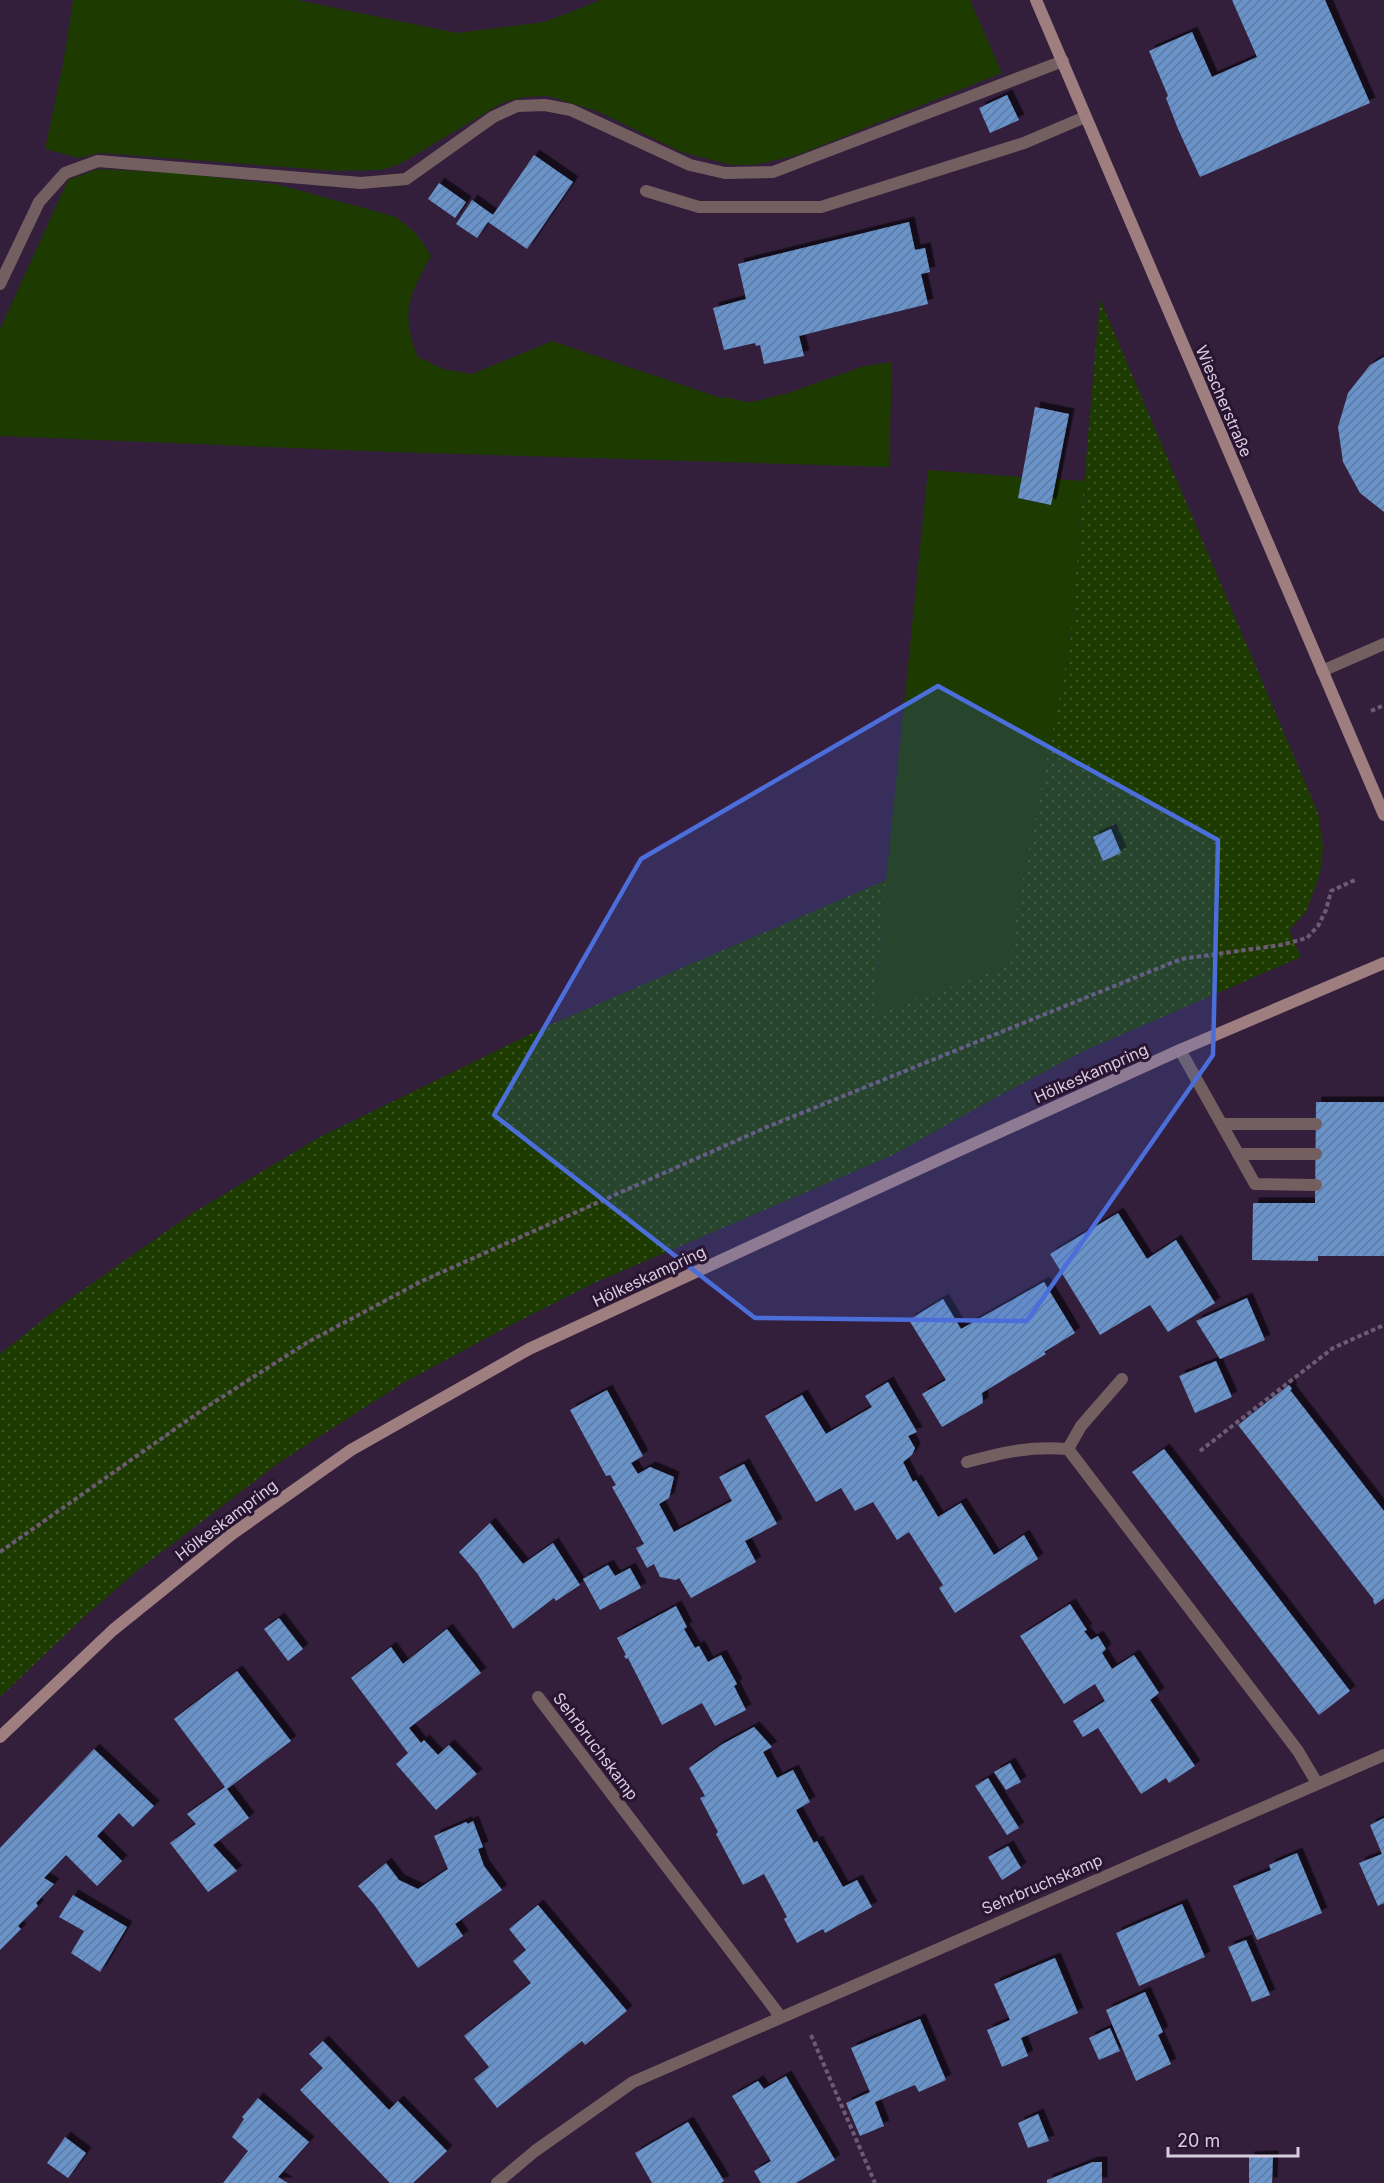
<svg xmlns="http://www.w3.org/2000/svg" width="1384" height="2183" font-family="Inter,sans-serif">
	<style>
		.grass { fill: #1d3b01 }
		.park { fill: url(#park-dots) }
		.building { fill: url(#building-hatch); filter: url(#shadow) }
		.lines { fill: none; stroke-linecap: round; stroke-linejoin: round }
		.path { stroke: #6d5b75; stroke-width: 4; stroke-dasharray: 4.5 3; stroke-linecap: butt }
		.service { stroke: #745f60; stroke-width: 12 }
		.minor { stroke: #745f60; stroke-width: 12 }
		.secondary { stroke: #9f7e80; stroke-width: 12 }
		.marked { fill: #4c6eda; fill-opacity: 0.2; stroke: #4c6eda; stroke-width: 4.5; stroke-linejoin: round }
		.labels { text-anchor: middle; stroke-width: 6; stroke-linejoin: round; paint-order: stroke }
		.street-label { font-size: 16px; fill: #d8ccdf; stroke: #291532 }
	</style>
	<defs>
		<pattern id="park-dots" width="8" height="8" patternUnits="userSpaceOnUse" patternTransform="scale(1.5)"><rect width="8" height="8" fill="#1d3b01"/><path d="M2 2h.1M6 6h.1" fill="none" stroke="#3d5626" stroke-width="1.8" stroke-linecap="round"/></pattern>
		<pattern id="building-hatch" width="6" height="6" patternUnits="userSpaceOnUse" patternTransform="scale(1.5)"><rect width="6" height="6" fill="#6a94c9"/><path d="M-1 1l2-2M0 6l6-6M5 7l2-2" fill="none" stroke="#5e7aa1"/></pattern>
		<filter id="shadow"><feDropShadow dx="5.5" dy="-5.5" stdDeviation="0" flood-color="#0009"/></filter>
	</defs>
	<rect width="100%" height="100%" fill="#331e3c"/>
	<g class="grass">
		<path d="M 73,0 L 297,0 L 457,33 L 544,22 L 601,0 L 970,0 L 1002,73 L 798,155 L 754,165 L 732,165 L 681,152 L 599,112 L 548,96 L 524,97 L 502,103 L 402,163 L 382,170 L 337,171 L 100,153 L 79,158 L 45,149 L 63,64 Z"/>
		<path d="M 98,169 L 179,173 L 276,184 L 393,216 C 411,226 421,238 431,256 C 409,296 400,312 418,357 L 443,369 L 472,374 L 552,341 L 721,398 L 726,397 L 746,402 L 756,401 L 788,393 L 864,366 L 892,362 L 889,467 L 391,452 L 0,436 L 0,329 L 68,180 Z"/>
		<path d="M 928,470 L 1022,477 L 1018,498 L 1051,505 L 1056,479 L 1084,481 L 1070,643 L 1017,910 L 1010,966 L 874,1015 L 886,880 Z"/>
	</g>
	<path class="park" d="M 1100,299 L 1318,813 L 1323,847 L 1320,874 L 1306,912 L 1289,930 L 1301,957 L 1084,1051 L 993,1099 L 893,1155 L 594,1283 L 507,1327 L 403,1383 L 280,1462 L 138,1570 L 84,1617 L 0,1697 L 0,1354 L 63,1304 L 191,1214 L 316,1139 L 547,1026 L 886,880 L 874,1014 L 1010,966 L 1017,910 L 1070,643 Z"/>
	<g class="building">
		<path d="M 1232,0 L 1325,0 L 1370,103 L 1200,177 L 1178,129 L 1166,98 L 1168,96 L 1149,51 L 1192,32 L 1212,77 L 1257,57 Z"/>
		<path d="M 1007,95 L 1019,120 L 990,133 L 979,108 Z"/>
		<path d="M 534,155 L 573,182 L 527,249 L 488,222 L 477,238 L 456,224 L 472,200 L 493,215 Z"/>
		<path d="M 439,183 L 466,202 L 455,218 L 428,199 Z"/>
		<path d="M 909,222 L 915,250 L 925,248 L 930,272 L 921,274 L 928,304 L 799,336 L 804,356 L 764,364 L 760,345 L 756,346 L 755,343 L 724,350 L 713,308 L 746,299 L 738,264 Z"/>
		<path d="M 1384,357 L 1384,512 L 1360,493 L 1343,462 L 1338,427 L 1348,393 L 1370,365 Z"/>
		<path d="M 1035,407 L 1069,414 L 1051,505 L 1018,498 Z"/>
		<path d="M 1111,829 L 1121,853 L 1103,861 L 1093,837 Z"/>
		<path d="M 1316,1102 L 1384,1102 L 1384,1256 L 1318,1256 L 1318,1261 L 1252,1260 L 1253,1203 L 1315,1203 Z"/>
		<path d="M 1118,1213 L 1147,1259 L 1176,1240 L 1215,1303 L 1168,1332 L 1150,1305 L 1100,1335 L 1050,1254 Z"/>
		<path d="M 1044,1282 L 1075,1333 L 1044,1352 L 1046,1354 L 982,1393 L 983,1403 L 942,1427 L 922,1394 L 946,1380 L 909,1320 L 943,1299 L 961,1329 Z"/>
		<path d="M 1247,1298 L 1265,1340 L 1220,1359 L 1196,1321 Z"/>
		<path d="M 1216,1361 L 1232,1397 L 1195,1413 L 1179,1376 Z"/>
		<path d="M 888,1382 L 917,1432 L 908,1436 L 915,1448 L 912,1455 L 903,1462 L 913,1482 L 916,1480 L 938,1517 L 961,1503 L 994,1555 L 1024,1535 L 1038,1559 L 955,1613 L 939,1588 L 943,1585 L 909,1532 L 897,1540 L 873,1502 L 855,1511 L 841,1488 L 816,1502 L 765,1416 L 802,1395 L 826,1434 L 872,1407 L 865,1396 Z"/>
		<path d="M 1289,1385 L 1292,1389 L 1290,1390 L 1384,1511 L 1384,1598 L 1375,1605 L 1373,1601 L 1374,1600 L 1238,1425 Z"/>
		<path d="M 607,1390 L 643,1456 L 631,1463 L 638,1474 L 650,1467 L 674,1477 L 669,1498 L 659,1504 L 674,1532 L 732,1501 L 719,1477 L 744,1464 L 777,1524 L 745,1541 L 756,1562 L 691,1598 L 679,1578 L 676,1580 L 660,1577 L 654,1564 L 647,1568 L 636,1548 L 644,1544 L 612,1487 L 616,1485 L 610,1475 L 606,1476 L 570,1410 Z"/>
		<path d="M 1164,1449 L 1350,1691 L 1319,1715 L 1132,1472 Z"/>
		<path d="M 490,1523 L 523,1564 L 553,1543 L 580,1585 L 556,1601 L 554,1598 L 513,1629 L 477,1573 L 459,1552 Z"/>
		<path d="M 608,1565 L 615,1576 L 630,1568 L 641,1588 L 600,1610 L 583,1579 Z"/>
		<path d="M 1070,1604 L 1087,1630 L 1084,1631 L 1091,1640 L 1098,1636 L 1106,1649 L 1102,1653 L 1112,1669 L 1134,1655 L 1159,1693 L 1150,1700 L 1195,1766 L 1169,1783 L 1166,1778 L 1141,1794 L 1098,1728 L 1083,1737 L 1073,1721 L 1105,1701 L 1095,1684 L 1064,1704 L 1020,1636 Z"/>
		<path d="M 676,1606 L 687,1627 L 684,1629 L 695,1648 L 699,1646 L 708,1662 L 721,1655 L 737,1684 L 734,1686 L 746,1710 L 715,1726 L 702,1703 L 662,1725 L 628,1658 L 626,1659 L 624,1656 L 626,1655 L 617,1638 Z"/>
		<path d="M 279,1618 L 303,1649 L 288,1661 L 264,1629 Z"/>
		<path d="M 447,1629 L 481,1673 L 409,1728 L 421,1743 L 424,1740 L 438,1755 L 449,1745 L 477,1774 L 436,1810 L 396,1764 L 408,1753 L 351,1678 L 391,1647 L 403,1664 Z"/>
		<path d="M 237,1671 L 291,1741 L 227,1789 L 249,1818 L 213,1845 L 237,1871 L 208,1892 L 170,1843 L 196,1824 L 187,1814 L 225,1787 L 174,1719 Z"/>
		<path d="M 754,1727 L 772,1747 L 763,1752 L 777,1778 L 793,1770 L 810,1802 L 796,1810 L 814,1843 L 817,1841 L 843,1887 L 857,1880 L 872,1907 L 825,1933 L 823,1929 L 797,1943 L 784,1919 L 787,1917 L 764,1874 L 743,1885 L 716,1834 L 718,1832 L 700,1798 L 705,1796 L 689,1768 L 721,1745 Z"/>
		<path d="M 94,1749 L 154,1806 L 133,1827 L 119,1813 L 97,1836 L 122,1861 L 97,1886 L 66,1855 L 44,1878 L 54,1884 L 36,1903 L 38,1906 L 18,1926 L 21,1929 L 0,1950 L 0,1848 Z"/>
		<path d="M 1010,1763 L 1021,1782 L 1006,1790 L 994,1772 Z"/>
		<path d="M 988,1778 L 1019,1828 L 1007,1835 L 975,1786 Z"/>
		<path d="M 1384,1818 L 1384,1903 L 1378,1906 L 1359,1863 L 1382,1854 L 1370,1825 Z"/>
		<path d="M 473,1821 L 483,1847 L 478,1849 L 484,1866 L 502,1890 L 455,1924 L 463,1936 L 418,1968 L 375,1906 L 358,1886 L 386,1863 L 399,1880 L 418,1889 L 448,1869 L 434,1836 L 466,1822 L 468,1824 Z"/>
		<path d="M 1008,1846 L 1021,1868 L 1002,1880 L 988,1857 Z"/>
		<path d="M 1297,1853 L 1322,1913 L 1257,1940 L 1233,1886 L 1271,1870 L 1269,1865 Z"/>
		<path d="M 73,1895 L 127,1927 L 100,1972 L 71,1953 L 84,1931 L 59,1917 Z"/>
		<path d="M 1182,1904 L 1205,1957 L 1139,1986 L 1116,1933 Z"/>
		<path d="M 538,1905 L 627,2011 L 585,2045 L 582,2041 L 497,2108 L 474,2079 L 489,2067 L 464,2036 L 531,1983 L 513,1961 L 526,1950 L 509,1929 Z"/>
		<path d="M 1246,1940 L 1270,1995 L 1252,2002 L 1228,1947 Z"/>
		<path d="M 1055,1958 L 1078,2013 L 1021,2038 L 1028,2056 L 1002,2067 L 987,2030 L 1010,2020 L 994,1984 Z"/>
		<path d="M 1145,1992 L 1163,2032 L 1158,2035 L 1171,2064 L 1136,2081 L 1106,2010 Z"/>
		<path d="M 920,2019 L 946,2080 L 919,2092 L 915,2085 L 875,2102 L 884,2126 L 860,2136 L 846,2103 L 870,2092 L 851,2048 Z"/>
		<path d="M 1110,2028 L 1120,2051 L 1099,2060 L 1089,2038 Z"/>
		<path d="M 323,2041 L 389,2110 L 398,2101 L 447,2151 L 413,2183 L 390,2183 L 300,2090 L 323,2068 L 309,2054 Z"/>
		<path d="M 786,2076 L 835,2160 L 796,2183 L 761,2183 L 754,2171 L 771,2161 L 732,2096 L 758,2081 L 764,2089 Z"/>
		<path d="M 258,2098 L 309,2142 L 278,2177 L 288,2183 L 223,2183 L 248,2151 L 232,2137 L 244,2119 L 242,2117 Z"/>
		<path d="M 1038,2114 L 1049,2141 L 1028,2148 L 1018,2123 Z"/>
		<path d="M 688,2122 L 724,2181 L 721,2183 L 652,2183 L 635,2153 Z"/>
		<path d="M 65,2137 L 86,2153 L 68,2178 L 47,2163 Z"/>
		<path d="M 1273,2156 L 1272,2183 L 1249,2183 L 1249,2157 Z"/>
		<path d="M 1093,2162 L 1102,2162 L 1102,2183 L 1047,2183 L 1047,2180 Z"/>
	</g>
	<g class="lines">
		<g class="path">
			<path d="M 1371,711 L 1384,705"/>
			<path d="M 1200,1451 L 1333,1348 L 1384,1325"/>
			<path d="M 0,1552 L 205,1408 L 308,1342 L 422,1281 L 767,1127 L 1181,959 L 1281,945 L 1307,938 L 1318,926 L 1326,910 L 1331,891 L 1355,880"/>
			<path d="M 811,2035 L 875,2183"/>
		</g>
		<g class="service">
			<path d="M 646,191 L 699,207 L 821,207 L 1024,143 L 1085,117"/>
			<path d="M 0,284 L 39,202 L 65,173 L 98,161 L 361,183 L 406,179 L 493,117 L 517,106 L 545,105 L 571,110 L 690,165 L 725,173 L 773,172 L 1063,61"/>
			<path d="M 1180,1050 L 1255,1184 L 1316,1185"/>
			<path d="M 1222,1124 L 1316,1124"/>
			<path d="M 1238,1154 L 1316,1154"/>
		</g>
		<g class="minor">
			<path d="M 1322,671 L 1384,644"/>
			<path d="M 1122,1379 L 1081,1426 L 1068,1449 L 1298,1751 L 1317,1783"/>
			<path d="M 967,1462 C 1006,1452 1028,1446 1068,1449"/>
			<path d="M 538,1697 L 780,2016"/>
			<path d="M 497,2183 L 535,2151 L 633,2082 L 1384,1755"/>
		</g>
		<g class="secondary">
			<path d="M 1036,0 L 1384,815"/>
			<path d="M 0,1737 L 113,1630 L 232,1534 L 351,1450 L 529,1349 L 949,1155 L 1180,1050 L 1384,963"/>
		</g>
	</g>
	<path class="marked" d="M 938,686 L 1218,840 L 1213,1055 L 1027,1321 L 755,1318 L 494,1115 L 641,859 Z"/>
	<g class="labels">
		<g class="street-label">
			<text transform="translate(1224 401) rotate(67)" y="6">Wiescherstraße</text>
			<text transform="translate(1091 1073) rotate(-24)" y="6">Hölkeskampring</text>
			<text transform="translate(649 1276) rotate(-25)" y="6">Hölkeskampring</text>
			<text transform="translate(226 1520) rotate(-37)" y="6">Hölkeskampring</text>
			<text transform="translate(596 1746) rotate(53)" y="6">Sehrbruchskamp</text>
			<text transform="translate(1042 1884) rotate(-23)" y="6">Sehrbruchskamp</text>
		</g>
	</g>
	<path d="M1168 2147v9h130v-9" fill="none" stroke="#d8ccdf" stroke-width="3"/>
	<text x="1177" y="2147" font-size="18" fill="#d8ccdf" stroke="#291532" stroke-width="4.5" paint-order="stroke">20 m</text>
</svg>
